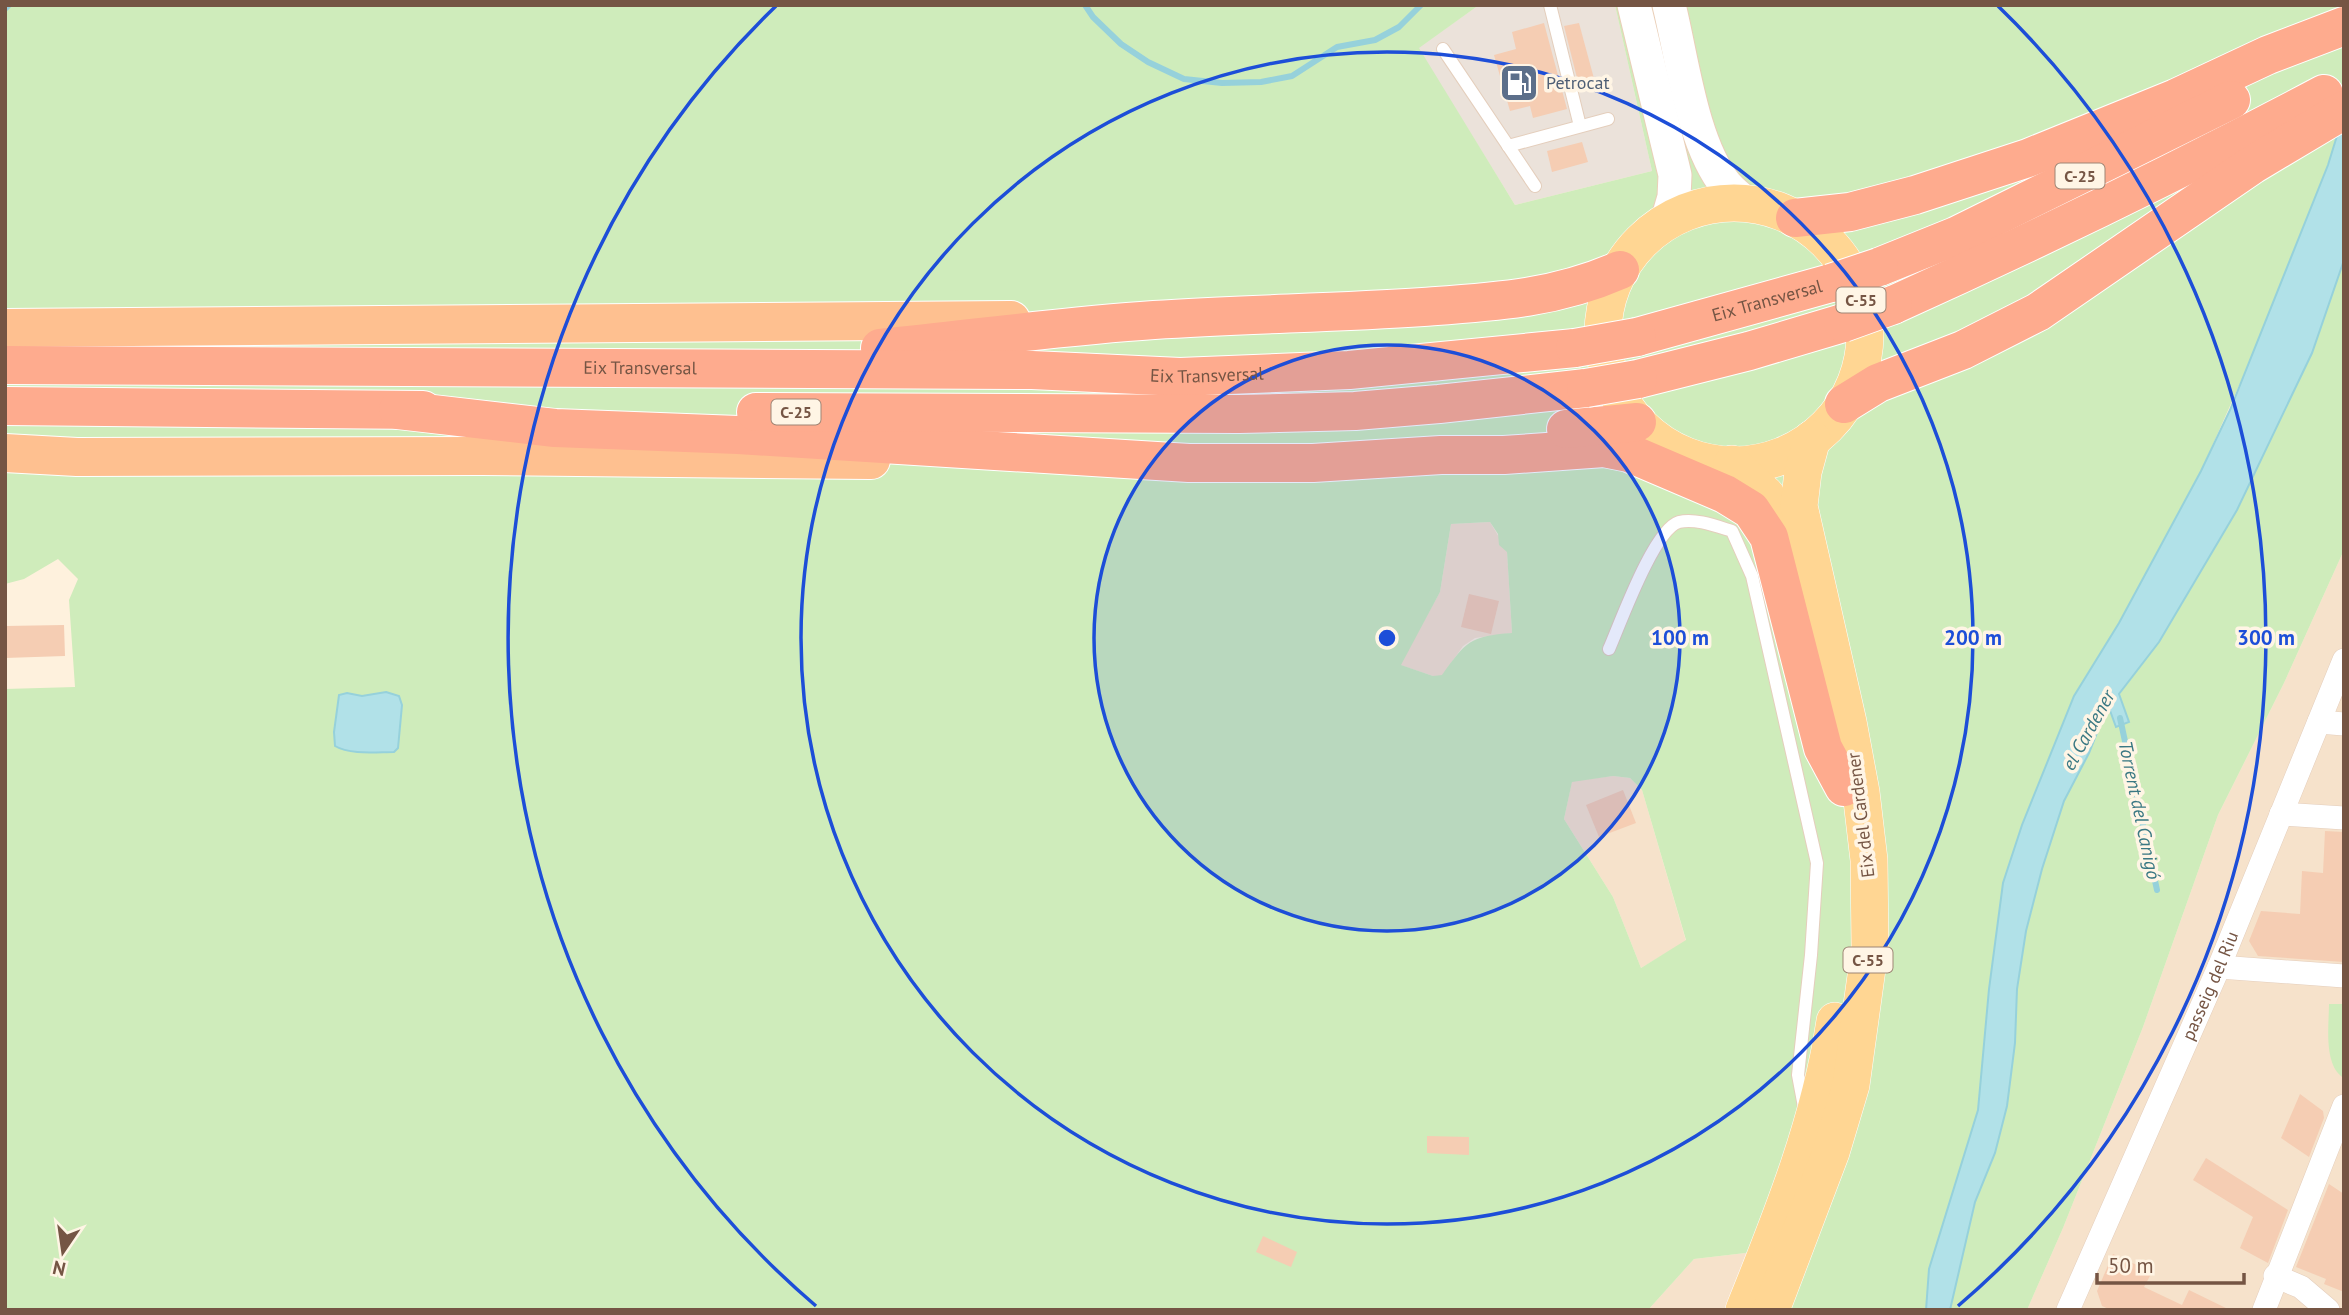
<svg xmlns="http://www.w3.org/2000/svg" width="2349" height="1315" font-family="'PT Sans',sans-serif">
	<style>
		.residential { fill: #f6e2cb }
		.industrial { fill: #ebe2da }
		.green { fill: #cfecbb; fill-rule: evenodd }
		.water { fill: #b1e1e8; stroke: #96d1db; stroke-width: 2 }
		.lines { fill: none; stroke-linecap: round; stroke-linejoin: round }
		.stream { stroke: #96d1db; stroke-width: 6 }
		.building { fill: #f5cdb3 }
		.service-casing { stroke: #e4cebc; stroke-width: 14 }
		.minor-casing { stroke: #e4cebc; stroke-width: 24 }
		.secondary-casing { stroke: #eacfb8; stroke-width: 35 }
		.primary-casing { stroke: #fff; stroke-width: 38 }
		.trunk-casing { stroke: #fff; stroke-width: 40 }
		.motorway-casing { stroke: #fff; stroke-width: 40 }
		.service { stroke: #fff; stroke-width: 12 }
		.minor { stroke: #fff; stroke-width: 23 }
		.secondary { stroke: #fff; stroke-width: 33 }
		.primary { stroke: #ffd693; stroke-width: 37 }
		.trunk { stroke: #fec090; stroke-width: 38 }
		.motorway { stroke: #feab8e; stroke-width: 38 }
		.motorway-bridge-casing { stroke: #fff; stroke-width: 40; stroke-linecap: butt }
		.motorway-bridge { stroke: #feab8e; stroke-width: 38 }
		.ring { fill: none; stroke: #1d4ed8; stroke-width: 3.5 }
		.labels { text-anchor: middle; stroke-width: 7; stroke-linejoin: round; paint-order: stroke }
		.shield { fill: #fff5e5; stroke: #9e8574; stroke-width: 2 }
		.shield-label { font-size: 16px; font-weight: bold; fill: #755544 }
		.service-label { font-size: 18px; fill: #4e5e75; stroke: #fff5e5; text-anchor: start }
		.street-label { font-size: 18px; fill: #755544; stroke: #fff5e5 }
		.water-label { font-size: 19px; font-style: italic; fill: #3a7883; stroke: #fff5e5 }
		.centre { fill: #1d4ed8; stroke: #fff5e5; stroke-width: 3.5 }
		.ring-label { font-size: 21px; text-anchor: middle; font-weight: bold; fill: #1d4ed8; stroke: #fff5e5; stroke-width: 7; stroke-linejoin: round; paint-order: stroke }
	</style>
	<rect width="100%" height="100%" fill="#fef1dd"/>
	<g class="residential">
		<path d="M 1490,522 L 1507,551 L 1512,633 L 1475,638 L 1463,646 L 1442,676 L 1433,676 L 1400,665 L 1440,592 L 1451,524 Z"/>
		<path d="M 2344,550 L 2344,1310 L 2027,1310 L 2063,1228 L 2143,1027 L 2218,815 L 2284,683 Z"/>
		<path d="M 1613,776 L 1630,778 L 1642,790 L 1686,941 L 1641,968 L 1613,897 L 1564,819 L 1572,781 Z"/>
		<path d="M 1754,1252 L 1732,1310 L 1648,1310 L 1694,1259 Z"/>
	</g>
	<path class="industrial" d="M 1479,5 L 1615,5 L 1652,171 L 1515,205 L 1418,48 Z"/>
	<g class="green">
		<path d="M 5,5 L 1479,5 L 1419,48 L 1515,205 L 1652,171 L 1615,5 L 2344,5 L 2344,113 L 2328,165 L 2258,343 L 2201,471 L 2119,623 L 2074,696 L 2022,825 L 2003,883 L 1989,989 L 1978,1110 L 1929,1269 L 1926,1310 L 1732,1310 L 1754,1252 L 1694,1259 L 1648,1310 L 5,1310 L 5,689 L 75,687 L 69,600 L 78,579 L 58,559 L 24,579 L 5,584 ZM 1490,522 L 1498,534 L 1499,545 L 1507,552 L 1512,633 C 1469,636 1466,642 1442,675 L 1433,676 L 1401,665 L 1440,592 L 1451,524 ZM 1613,776 L 1630,778 L 1642,790 L 1686,940 L 1641,968 L 1613,897 L 1564,819 L 1572,782 Z"/>
		<path d="M 2344,260 L 2344,550 L 2284,683 L 2218,815 L 2143,1027 L 2063,1228 L 2027,1310 L 1950,1310 L 1975,1202 L 1995,1153 L 2007,1107 L 2015,1043 L 2017,989 L 2026,931 L 2042,869 L 2064,801 L 2089,753 L 2109,704 L 2116,726 L 2128,722 L 2119,695 L 2159,642 L 2237,510 L 2312,353 Z"/>
		<path d="M 2344,1002 L 2344,1078 C 2323,1066 2329,1024 2329,1004 L 2343,1004 Z"/>
	</g>
	<g class="water">
		<path d="M 2344,113 L 2344,260 L 2312,353 L 2237,510 L 2159,642 L 2119,694 L 2129,722 L 2116,727 L 2108,705 L 2089,753 L 2064,801 L 2042,869 L 2026,931 L 2017,989 L 2015,1043 L 2007,1106 L 1995,1153 L 1975,1202 L 1950,1310 L 1926,1310 L 1929,1269 L 1978,1110 L 1989,989 L 2003,883 L 2022,825 L 2074,696 L 2119,623 L 2201,471 L 2230,410 L 2328,165 Z"/>
		<path d="M 386,692 L 399,696 L 402,705 L 398,748 L 394,752 C 376,752 350,755 335,746 L 334,732 L 339,695 L 347,693 L 362,696 Z"/>
	</g>
	<g class="lines">
		<g class="stream">
			<path d="M 1085,5 L 1093,17 L 1121,44 L 1148,62 L 1184,79 L 1222,83 L 1261,82 L 1292,76 L 1337,47 L 1375,40 L 1399,27 L 1421,5"/>
			<path d="M 5,9 L 9,5"/>
			<path d="M 2120,718 L 2157,890"/>
		</g>
	</g>
	<g class="building">
		<path d="M 1544,23 L 1567,109 L 1533,118 L 1530,106 L 1510,111 L 1494,55 L 1516,49 L 1512,32 Z"/>
		<path d="M 1579,23 L 1596,86 L 1580,90 L 1564,26 Z"/>
		<path d="M 1582,142 L 1588,162 L 1552,172 L 1547,151 Z"/>
		<path d="M 1469,594 L 1499,601 L 1491,634 L 1461,627 Z"/>
		<path d="M 64,625 L 65,656 L 5,658 L 5,626 Z"/>
		<path d="M 1623,790 L 1636,823 L 1599,837 L 1586,805 Z"/>
		<path d="M 2325,831 L 2344,832 L 2344,962 L 2258,956 L 2249,941 L 2261,911 L 2300,914 L 2302,871 L 2323,873 Z"/>
		<path d="M 2300,1094 L 2323,1111 L 2324,1118 L 2309,1157 L 2281,1138 Z"/>
		<path d="M 1427,1136 L 1469,1137 L 1469,1155 L 1427,1153 Z"/>
		<path d="M 2206,1158 L 2288,1210 L 2268,1263 L 2240,1248 L 2253,1217 L 2193,1180 Z"/>
		<path d="M 2329,1184 L 2344,1194 L 2344,1292 L 2324,1284 L 2326,1279 L 2296,1267 Z"/>
		<path d="M 1263,1236 L 1297,1252 L 1291,1267 L 1256,1252 Z"/>
		<path d="M 2113,1254 L 2152,1272 L 2144,1287 L 2182,1305 L 2189,1290 L 2230,1310 L 2111,1310 L 2102,1306 L 2097,1291 Z"/>
	</g>
	<g class="lines">
		<defs>
			<g id="service">
				<path d="M 1550,5 L 1580,126"/>
				<path d="M 1443,49 L 1535,186"/>
				<path d="M 1508,146 L 1608,119"/>
				<path d="M 1609,649 C 1620,624 1654,529 1679,522 C 1695,518 1716,526 1732,531 L 1752,576 L 1817,863 L 1811,955 L 1798,1075 L 1804,1107"/>
			</g>
			<g id="minor">
				<path d="M 2319,722 L 2344,724"/>
				<path d="M 2281,814 L 2344,818"/>
				<path d="M 2219,967 L 2344,976"/>
				<path d="M 2275,1276 L 2301,1287 L 2328,1310"/>
				<path id="s1" d="M 2068,1310 L 2219,967 L 2344,660"/>
				<path d="M 2264,1310 L 2344,1106"/>
			</g>
			<g id="secondary">
				<path d="M 1634,5 L 1675,175 L 1674,197 L 1667,221"/>
				<path d="M 1669,5 C 1682,57 1692,144 1726,185 C 1732,192 1740,198 1746,204"/>
			</g>
			<g id="primary">
				<circle cx="1734" cy="334" r="131"/>
				<path d="M 1732,464 L 1766,495 L 1787,551"/>
				<path d="M 1744,1310 C 1782,1216 1820,1121 1835,1021"/>
				<path d="M 1771,1310 L 1831,1152 L 1851,1085 L 1870,947 L 1869,860 L 1861,792 L 1848,722 L 1799,506 L 1803,472 L 1812,439"/>
			</g>
			<g id="trunk">
				<path d="M 5,328 L 1011,320"/>
				<path d="M 5,453 L 77,457 L 482,456 L 871,460"/>
			</g>
			<g id="motorway">
				<path d="M 1795,218 L 1850,212 L 1915,195 L 2028,158 L 2176,98 L 2268,55 L 2344,26"/>
				<path d="M 1879,267 L 1956,236 L 2231,100"/>
				<path d="M 1893,305 C 2039,239 2183,169 2324,94"/>
				<path id="s2" d="M 1637,337 L 1831,283"/>
				<path d="M 880,348 C 971,339 1062,326 1154,320 C 1243,314 1334,313 1423,307 C 1494,302 1554,299 1620,270"/>
				<path id="s3" d="M 5,365 L 1032,370 L 1180,377 L 1349,370 L 1575,348"/>
				<path d="M 1638,379 L 1749,351 L 1843,323"/>
				<path d="M 1844,404 L 1878,383 L 1963,350 L 2038,312 L 2252,165 L 2344,110"/>
				<path d="M 5,406 L 423,410"/>
				<path d="M 398,410 L 555,428 L 738,435 L 1189,463 L 1313,463 L 1441,455 L 1504,455 L 1604,448 L 1629,453 L 1725,494 L 1751,510 L 1769,537 L 1823,748 L 1844,787"/>
				<path d="M 756,412 L 1239,414 L 1355,411 L 1439,404 L 1586,388"/>
				<path d="M 1566,429 L 1637,422"/>
			</g>
		</defs>
		<use href="#service" class="service-casing"/>
		<use href="#minor" class="minor-casing"/>
		<use href="#secondary" class="secondary-casing"/>
		<use href="#primary" class="primary-casing"/>
		<use href="#trunk" class="trunk-casing"/>
		<use href="#motorway" class="motorway-casing"/>
		<use href="#service" class="service"/>
		<use href="#minor" class="minor"/>
		<use href="#secondary" class="secondary"/>
		<use href="#primary" class="primary"/>
		<use href="#trunk" class="trunk"/>
		<use href="#motorway" class="motorway"/>
		<defs>
			<g id="motorway-bridge">
				<path d="M 1831,283 L 1879,267"/>
				<path d="M 1843,323 L 1893,305"/>
				<path d="M 1575,348 L 1637,337"/>
				<path d="M 1586,388 L 1638,379"/>
			</g>
		</defs>
		<use href="#motorway-bridge" class="motorway-bridge-casing"/>
		<use href="#motorway-bridge" class="motorway-bridge"/>
	</g>
	<circle cx="1387" cy="638" r="293" fill="#1d4ed8" fill-opacity=".12"/>
	<g class="ring">
		<circle cx="1387" cy="638" r="293"/>
		<circle cx="1387" cy="638" r="586"/>
		<path d="M816 1306A879 879 0 0 1 776 6M1998 6A879 879 0 0 1 1958 1306"/>
	</g>
	<defs>
		<symbol id="fuel-square" viewBox="-11 -11 22 22"><rect x="-9" y="-9" width="18" height="18" rx="4" fill="#5c6f8a" stroke="#fff5e5"/><path d="M-5.5-6h7V0h2V4h1.3V-2.5L3-4.5l.8-.8L6-3V5H2.5V1h-1V6h-7ZM-4.2-4.7v3.2H.2V-4.7Z" fill="#fff"/></symbol>
	</defs>
	<g fill-rule="evenodd">
		<use href="#fuel-square" x="1497" y="61" width="44" height="44"/>
	</g>
	<g class="labels">
		<g class="shield">
			<rect x="2055.5" y="163.5" width="49" height="25" rx="5"/>
			<rect x="1836.5" y="287.5" width="49" height="25" rx="5"/>
			<rect x="771.5" y="399.5" width="49" height="25" rx="5"/>
			<rect x="1843.5" y="947.5" width="49" height="25" rx="5"/>
		</g>
		<g class="shield-label">
			<text x="2080" y="182">C-25</text>
			<text x="1861" y="306">C-55</text>
			<text x="796" y="418">C-25</text>
			<text x="1868" y="966">C-55</text>
		</g>
		<g class="service-label">
			<text x="1546" y="89">Petrocat</text>
		</g>
		<g class="street-label">
			<text dy="6" stroke="none"><textPath href="#s2" startOffset="135">Eix Transversal</textPath></text>
			<text dy="6" stroke="none"><textPath href="#s3" startOffset="635">Eix Transversal</textPath></text>
			<text dy="6" stroke="none"><textPath href="#s3" startOffset="1202">Eix Transversal</textPath></text>
			<text transform="translate(1861 815) rotate(-97)" y="6">Eix del Cardener</text>
			<text dy="6" stroke="none"><textPath href="#s1" startOffset="354">passeig del Riu</textPath></text>
		</g>
		<g class="water-label">
			<text transform="translate(2088 730) rotate(-61)" y="7">el Cardener</text>
			<text transform="translate(2140 810) rotate(78)" y="7">Torrent del Canigó</text>
		</g>
	</g>
	<circle cx="1387" cy="638" r="10" class="centre"/>
	<g class="ring-label">
		<text x="1680" y="645">100 m</text>
		<text x="1973" y="645">200 m</text>
		<text x="2266" y="645">300 m</text>
	</g>
	<rect width="2349" height="1315" fill="none" stroke="#755544" stroke-width="14"/>
	<g transform="translate(63 1252) rotate(193)" stroke="#fff5e5" stroke-width="5" paint-order="stroke">
	<path d="M0-5L12 26L0 18L-12 26Z" fill="#755544"/>
	<text y="-10" font-size="19" font-weight="bold" text-anchor="middle" fill="#755544">N</text>
	</g>
	<path d="M2097 1273v10h147v-10" fill="none" stroke="#755544" stroke-width="3.5"/>
	<text x="2108" y="1273" font-size="21" fill="#755544" stroke="#fff5e5" stroke-width="5" paint-order="stroke">50 m</text>
</svg>
